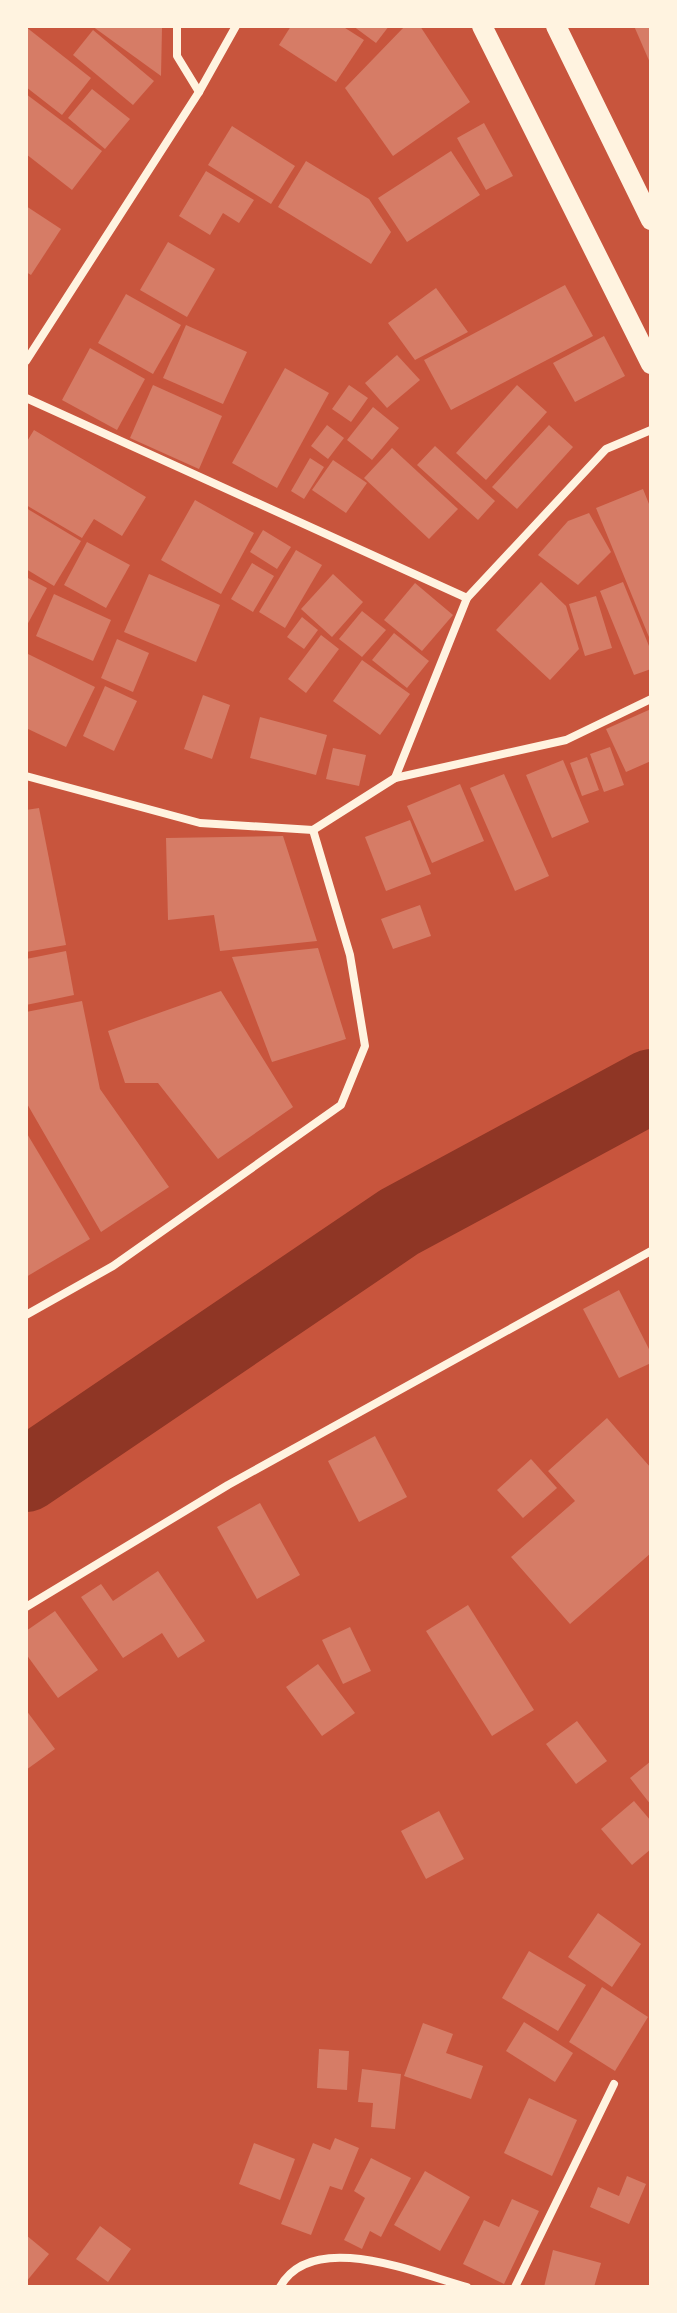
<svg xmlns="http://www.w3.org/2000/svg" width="677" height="2313" font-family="'Noto Sans',sans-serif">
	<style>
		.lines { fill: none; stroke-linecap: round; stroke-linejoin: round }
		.river { stroke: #8f3625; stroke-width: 74 }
		.building { fill: #d67c66 }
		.minor { stroke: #fff3e0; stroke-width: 8 }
		.primary { stroke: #fff3e0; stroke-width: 20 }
	</style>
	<rect width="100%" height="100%" fill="#c8553d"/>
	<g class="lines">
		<path class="river" d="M 26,1475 L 399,1222 L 651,1086"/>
	</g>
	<g class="building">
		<path d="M 92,26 L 162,28 L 161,76 Z"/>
		<path d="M 291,26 L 342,26 L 364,40 L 336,82 L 279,45 Z"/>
		<path d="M 353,26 L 389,26 L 376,43 Z"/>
		<path d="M 405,26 L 420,26 L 470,102 L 393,156 L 345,88 Z"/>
		<path d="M 634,26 L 651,26 L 651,65 Z"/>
		<path d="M 26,27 L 91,78 L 62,115 L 26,87 Z"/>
		<path d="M 93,30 L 154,81 L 133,105 L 73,55 Z"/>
		<path d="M 92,89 L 130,119 L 105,149 L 68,118 Z"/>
		<path d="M 26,94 L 102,151 L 72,190 L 26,154 Z"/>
		<path d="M 484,123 L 513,176 L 486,190 L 457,138 Z"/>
		<path d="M 232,126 L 295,166 L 271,204 L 208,165 Z"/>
		<path d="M 451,151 L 480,195 L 407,242 L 378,198 Z"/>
		<path d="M 306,161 L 369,199 L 391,232 L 371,264 L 278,207 Z"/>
		<path d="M 206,171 L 254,200 L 239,223 L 223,213 L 210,235 L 179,216 Z"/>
		<path d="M 26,206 L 61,229 L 31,275 L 26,272 Z"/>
		<path d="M 168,242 L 215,269 L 187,317 L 140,290 Z"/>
		<path d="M 565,285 L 593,336 L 451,410 L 424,360 Z"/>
		<path d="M 436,288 L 468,332 L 415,360 L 388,323 Z"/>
		<path d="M 126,294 L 181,325 L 153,374 L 98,343 Z"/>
		<path d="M 186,325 L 247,352 L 223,404 L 163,378 Z"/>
		<path d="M 604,336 L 625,376 L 575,402 L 553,363 Z"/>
		<path d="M 90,348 L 145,379 L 117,430 L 62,400 Z"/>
		<path d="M 397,355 L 420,380 L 387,408 L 365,383 Z"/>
		<path d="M 285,368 L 329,393 L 277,488 L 232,463 Z"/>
		<path d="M 153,385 L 222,416 L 199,469 L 130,438 Z"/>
		<path d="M 349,385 L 368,398 L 351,422 L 332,409 Z"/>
		<path d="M 517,385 L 547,412 L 486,480 L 456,453 Z"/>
		<path d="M 373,407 L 399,428 L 372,460 L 347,440 Z"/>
		<path d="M 327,425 L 344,438 L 328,459 L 311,446 Z"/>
		<path d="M 549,425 L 573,447 L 517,509 L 492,487 Z"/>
		<path d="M 34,430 L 146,497 L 122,536 L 94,519 L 82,538 L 26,505 L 26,443 Z"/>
		<path d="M 435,446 L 495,501 L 478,520 L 417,465 Z"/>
		<path d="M 392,448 L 458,509 L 429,539 L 364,478 Z"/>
		<path d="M 310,458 L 324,467 L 304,499 L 291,491 Z"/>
		<path d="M 333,460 L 367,483 L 346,513 L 312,490 Z"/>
		<path d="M 643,489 L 651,509 L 651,642 L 596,508 Z"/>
		<path d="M 195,500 L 254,533 L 221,594 L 161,560 Z"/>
		<path d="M 26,508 L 81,541 L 54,586 L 26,569 Z"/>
		<path d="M 589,513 L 611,552 L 578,585 L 538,555 L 568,521 Z"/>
		<path d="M 263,530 L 291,547 L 277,569 L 250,552 Z"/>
		<path d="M 87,542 L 130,565 L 106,608 L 64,585 Z"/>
		<path d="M 296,550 L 322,565 L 285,628 L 259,612 Z"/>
		<path d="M 252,563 L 274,576 L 253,612 L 231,599 Z"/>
		<path d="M 149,574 L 220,605 L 196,662 L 124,632 Z"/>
		<path d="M 333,574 L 363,602 L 332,637 L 301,609 Z"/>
		<path d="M 26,577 L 47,588 L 26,627 Z"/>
		<path d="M 541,582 L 566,606 L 579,649 L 550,680 L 496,630 Z"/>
		<path d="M 623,582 L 651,651 L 651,669 L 634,675 L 600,591 Z"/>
		<path d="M 415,583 L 453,615 L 422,651 L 384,620 Z"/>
		<path d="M 54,594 L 111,620 L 93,661 L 36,636 Z"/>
		<path d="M 596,596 L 612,648 L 585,656 L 569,604 Z"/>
		<path d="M 362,611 L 386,630 L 362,657 L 339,639 Z"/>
		<path d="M 302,617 L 318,630 L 304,649 L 287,637 Z"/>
		<path d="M 394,633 L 429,661 L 407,688 L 372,660 Z"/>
		<path d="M 321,635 L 339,649 L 306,693 L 288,679 Z"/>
		<path d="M 117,639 L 149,653 L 133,692 L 101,678 Z"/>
		<path d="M 26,653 L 95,687 L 66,747 L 26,728 Z"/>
		<path d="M 362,660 L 410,694 L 380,735 L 333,701 Z"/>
		<path d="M 105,686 L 137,701 L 114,751 L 83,736 Z"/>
		<path d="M 203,695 L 230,705 L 212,759 L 184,749 Z"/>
		<path d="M 651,709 L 651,761 L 626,772 L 606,729 Z"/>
		<path d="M 260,717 L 327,735 L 316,775 L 250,758 Z"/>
		<path d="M 610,747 L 624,785 L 604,792 L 590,754 Z"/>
		<path d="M 333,748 L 366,755 L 359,786 L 326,779 Z"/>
		<path d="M 587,757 L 599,790 L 582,796 L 570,763 Z"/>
		<path d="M 563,760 L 589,822 L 552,838 L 526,775 Z"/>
		<path d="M 504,774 L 549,876 L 515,891 L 470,788 Z"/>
		<path d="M 460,784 L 484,841 L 432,863 L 407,806 Z"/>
		<path d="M 39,808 L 66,945 L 26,952 L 26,810 Z"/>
		<path d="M 410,820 L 431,874 L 386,891 L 365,837 Z"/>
		<path d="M 283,836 L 317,941 L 220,951 L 214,915 L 168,920 L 166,838 Z"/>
		<path d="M 420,905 L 431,936 L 393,949 L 381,919 Z"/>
		<path d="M 318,948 L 346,1039 L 272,1062 L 232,957 Z"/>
		<path d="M 66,951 L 74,995 L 26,1005 L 26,959 Z"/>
		<path d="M 221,991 L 293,1107 L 218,1159 L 158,1083 L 125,1083 L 108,1031 Z"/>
		<path d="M 82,1001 L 100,1089 L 169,1187 L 101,1232 L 26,1102 L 26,1012 Z"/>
		<path d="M 26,1132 L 90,1239 L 26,1277 Z"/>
		<path d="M 619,1290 L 651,1353 L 651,1363 L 619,1378 L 583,1309 Z"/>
		<path d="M 607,1418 L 651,1468 L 651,1553 L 570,1624 L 511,1557 L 575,1501 L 548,1471 Z"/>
		<path d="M 375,1436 L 407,1497 L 359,1522 L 328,1461 Z"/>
		<path d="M 531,1459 L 557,1488 L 523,1518 L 497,1490 Z"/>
		<path d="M 260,1503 L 300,1575 L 257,1599 L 217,1527 Z"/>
		<path d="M 158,1571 L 205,1641 L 178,1658 L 162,1633 L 123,1658 L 81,1597 L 101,1584 L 113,1601 Z"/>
		<path d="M 468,1605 L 534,1710 L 492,1736 L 426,1631 Z"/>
		<path d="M 55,1611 L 98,1670 L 58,1698 L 26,1654 L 26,1631 Z"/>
		<path d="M 350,1627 L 371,1671 L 343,1684 L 322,1640 Z"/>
		<path d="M 318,1664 L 355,1713 L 322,1736 L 286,1687 Z"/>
		<path d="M 26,1710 L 55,1749 L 26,1770 Z"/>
		<path d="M 577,1721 L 607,1761 L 576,1784 L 546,1744 Z"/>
		<path d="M 651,1761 L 651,1805 L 630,1778 Z"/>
		<path d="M 634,1801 L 651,1821 L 651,1849 L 632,1865 L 601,1829 Z"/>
		<path d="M 439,1811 L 464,1859 L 426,1879 L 401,1831 Z"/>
		<path d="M 598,1913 L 641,1944 L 612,1987 L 568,1957 Z"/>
		<path d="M 529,1951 L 586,1985 L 558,2031 L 502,1998 Z"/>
		<path d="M 602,1987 L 648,2017 L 615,2071 L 569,2042 Z"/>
		<path d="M 524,2022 L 573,2053 L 555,2082 L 506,2051 Z"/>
		<path d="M 423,2023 L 453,2034 L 446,2053 L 483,2066 L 471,2099 L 404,2076 Z"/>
		<path d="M 319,2049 L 349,2051 L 347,2090 L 317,2088 Z"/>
		<path d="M 362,2069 L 401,2074 L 395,2129 L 371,2127 L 373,2103 L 358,2102 Z"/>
		<path d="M 529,2098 L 577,2120 L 552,2176 L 504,2153 Z"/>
		<path d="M 335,2138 L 359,2148 L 342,2190 L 330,2186 L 311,2235 L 281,2224 L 313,2143 L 330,2150 Z"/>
		<path d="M 254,2143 L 295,2159 L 280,2200 L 239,2184 Z"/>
		<path d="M 371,2158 L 411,2178 L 381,2237 L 370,2231 L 362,2249 L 344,2240 L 365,2198 L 354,2191 Z"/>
		<path d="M 425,2171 L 470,2197 L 440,2251 L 394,2225 Z"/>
		<path d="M 627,2176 L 646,2184 L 629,2224 L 590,2207 L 598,2187 L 619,2196 Z"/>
		<path d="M 512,2199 L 539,2211 L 504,2284 L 463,2264 L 484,2220 L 499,2227 Z"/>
		<path d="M 100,2226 L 131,2249 L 108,2282 L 76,2259 Z"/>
		<path d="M 26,2235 L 49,2254 L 26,2282 Z"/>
		<path d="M 553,2250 L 601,2263 L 594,2287 L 544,2287 Z"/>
	</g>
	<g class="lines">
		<g class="minor">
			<path d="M 177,26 L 177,56 L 199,92"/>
			<path d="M 26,361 L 199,92 L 236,26"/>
			<path d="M 26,398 L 467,598"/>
			<path d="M 26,776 L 200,823 L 313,830 L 395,778 L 566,740 L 651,699"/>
			<path d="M 395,778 L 467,598 L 606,449 L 651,430"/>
			<path d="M 26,1315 L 113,1266 L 341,1105 L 365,1046 L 350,955 L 313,830"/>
			<path d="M 26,1607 L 228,1485 L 651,1251"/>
			<path d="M 280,2287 C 312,2228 418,2274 467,2287"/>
			<path d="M 515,2287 L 614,2084"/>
		</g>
		<g class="primary">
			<path d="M 482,26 L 651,364"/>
			<path d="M 556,26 L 651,220"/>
		</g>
	</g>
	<rect width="677" height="2313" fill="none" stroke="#fff3e0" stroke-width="56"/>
</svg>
